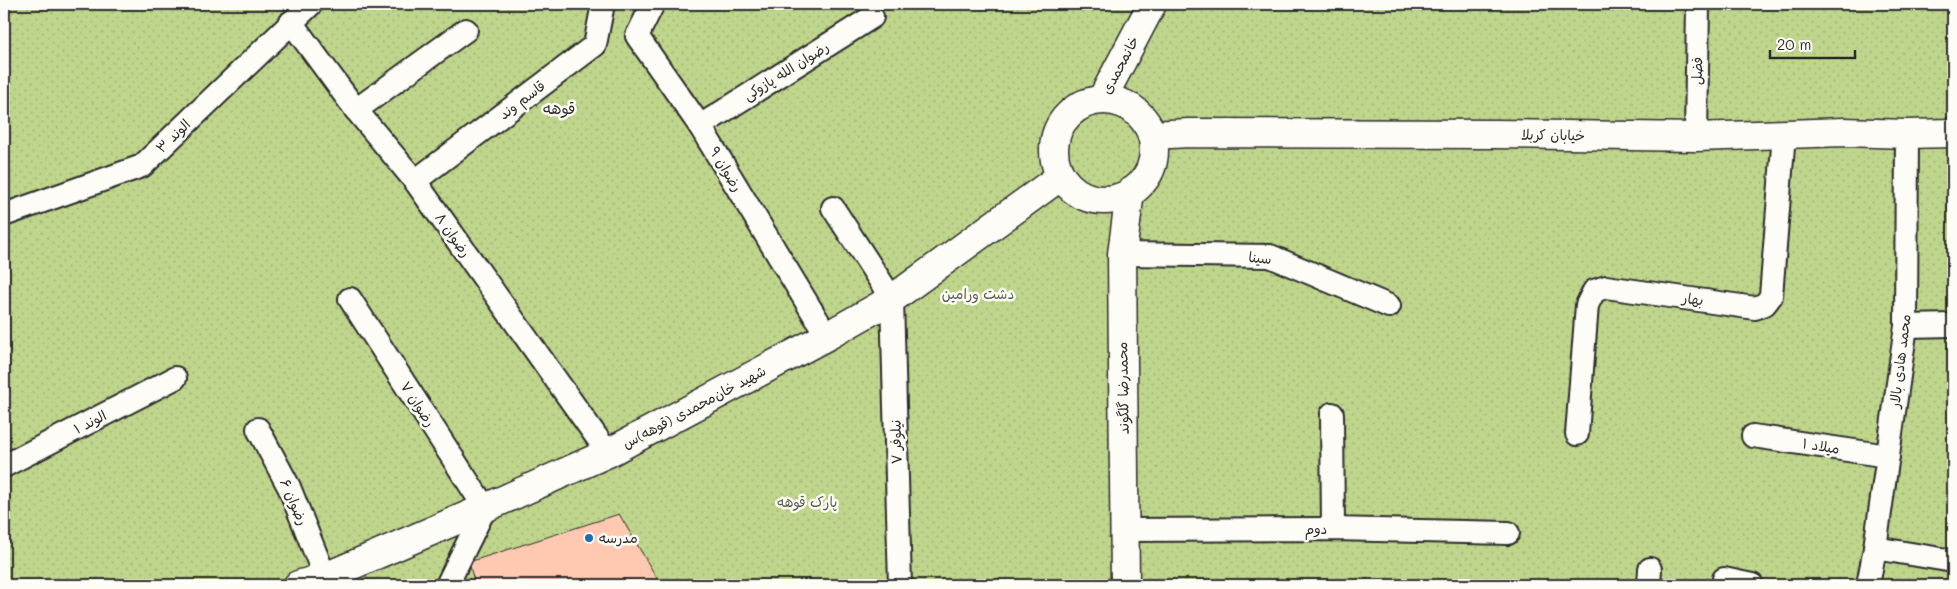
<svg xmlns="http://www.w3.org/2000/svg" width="1957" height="589" font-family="Mali,'Playpen Sans Arabic',sans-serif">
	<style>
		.park { fill: url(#park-dots); stroke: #74805b }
		.building { fill: #ffc8b1; stroke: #2b2b2b }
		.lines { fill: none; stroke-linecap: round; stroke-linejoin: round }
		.minor-casing { stroke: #2b2b2b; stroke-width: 26 }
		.tertiary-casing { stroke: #2b2b2b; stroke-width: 31 }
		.secondary-casing { stroke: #2b2b2b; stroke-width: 31 }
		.minor { stroke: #fdfcf7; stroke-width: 22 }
		.tertiary { stroke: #fdfcf7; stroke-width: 28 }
		.secondary { stroke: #fdfcf7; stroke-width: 28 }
		.poi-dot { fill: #1f6fb2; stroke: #fdfcf7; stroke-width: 2 }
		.labels { text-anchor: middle; stroke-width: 5; stroke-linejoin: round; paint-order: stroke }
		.street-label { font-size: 14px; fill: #2b2b2b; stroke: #fdfcf7 }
		.park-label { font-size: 14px; fill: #575e48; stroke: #fdfcf7 }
		.poi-label { font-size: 14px; fill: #2b2b2b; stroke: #fdfcf7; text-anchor: start }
		.quarter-label { font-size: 16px; fill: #2b2b2b; stroke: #fdfcf7 }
	</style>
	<defs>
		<pattern id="park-dots" width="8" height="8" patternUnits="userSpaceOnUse" patternTransform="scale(1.25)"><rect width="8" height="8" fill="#bed58b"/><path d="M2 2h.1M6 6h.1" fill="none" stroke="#a3b778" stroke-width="1.8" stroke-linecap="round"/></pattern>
	</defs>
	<rect width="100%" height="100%" fill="#fdfcf7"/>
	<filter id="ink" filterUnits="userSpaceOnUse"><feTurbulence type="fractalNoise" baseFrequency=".02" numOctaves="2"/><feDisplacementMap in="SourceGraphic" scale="10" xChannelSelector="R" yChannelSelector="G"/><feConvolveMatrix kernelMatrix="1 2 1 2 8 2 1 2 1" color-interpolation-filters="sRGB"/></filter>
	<g filter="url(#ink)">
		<rect class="park" x="4" y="4" width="1949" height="581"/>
		<path class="building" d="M 619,514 L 661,585 L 475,585 L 469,562 Z"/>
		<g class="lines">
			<defs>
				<g id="minor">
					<path d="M 653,4 L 637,36 L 700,126 L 827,336"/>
					<path d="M 291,22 L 356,110 L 415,181 L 608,453"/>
					<path d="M 356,110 L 466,30"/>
					<path d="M 700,126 L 872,17"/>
					<path d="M 1696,137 L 1698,4"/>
					<path d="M 415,181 L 595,45 L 603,4"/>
					<path d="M 833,208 L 892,299 L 900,585"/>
					<path d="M 4,215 L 142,166 L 311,4"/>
					<path d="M 1122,254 L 1270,256 L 1389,306"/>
					<path d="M 350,299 L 485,508 L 447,585"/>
					<path d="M 1906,326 L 1953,325"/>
					<path d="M 1332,414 L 1333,529"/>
					<path d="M 258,429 L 289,487 L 325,577"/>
					<path d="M 1577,434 L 1587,305 L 1594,291 L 1606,287 L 1755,308 L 1765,304 L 1771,296 L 1784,134"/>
					<path d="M 1753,436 L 1888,456"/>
					<path d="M 4,466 L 175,378"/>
					<path d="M 1124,530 L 1333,529 L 1508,533"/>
					<path d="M 1875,548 L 1953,561"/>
					<path d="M 1724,579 L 1752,585"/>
					<path d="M 1649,585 L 1650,569"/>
					<path d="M 1868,585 L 1875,548 L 1906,326 L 1907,134"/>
				</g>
				<path id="tertiary" d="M 1152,135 L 1189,133 L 1495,134 L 1696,137 L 1844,132 L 1907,134 L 1953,133"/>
				<g id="secondary">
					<path d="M 1102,99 L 1152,4"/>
					<circle cx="1104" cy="150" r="50"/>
					<path d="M 298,585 L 325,577 L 485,508 L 608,453 L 827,336 L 892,299 L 1061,176"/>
					<path d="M 1125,585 L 1122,254 L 1130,192"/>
				</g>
			</defs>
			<use href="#minor" class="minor-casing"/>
			<use href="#tertiary" class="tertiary-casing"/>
			<use href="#secondary" class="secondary-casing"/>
			<use href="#minor" class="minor"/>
			<use href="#tertiary" class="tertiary"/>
			<use href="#secondary" class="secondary"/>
		</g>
	</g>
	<circle class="poi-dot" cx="589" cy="538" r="5"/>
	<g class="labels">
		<g class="street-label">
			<text transform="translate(1120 65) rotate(-62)" y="5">خانمحمدی</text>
			<text transform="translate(786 71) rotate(-32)" y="5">رضوان الله پازوکی</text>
			<text transform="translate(1697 71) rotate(-89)" y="5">فضل</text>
			<text transform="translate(522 100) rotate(-37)" y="5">قاسم وند</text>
			<text transform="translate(1553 135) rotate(1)" y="5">خیابان کربلا</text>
			<text transform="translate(173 136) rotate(-44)" y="5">الوند ۳</text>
			<text transform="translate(726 169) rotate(59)" y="5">رضوان ۹</text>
			<text transform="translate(453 235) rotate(55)" y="5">رضوان ۸</text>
			<text transform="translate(1260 258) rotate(6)" y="5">سینا</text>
			<text transform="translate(1693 299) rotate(8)" y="5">بهار</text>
			<text transform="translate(1900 361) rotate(-83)" y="5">محمد هادی بالار</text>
			<text transform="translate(1123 388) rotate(-91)" y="5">محمدرضا گلگوند</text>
			<text transform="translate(418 404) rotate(57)" y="5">رضوان ۷</text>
			<text transform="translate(694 407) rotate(-28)" y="5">شهید خان‌محمدی (قوهه)س</text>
			<text transform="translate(90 422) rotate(-27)" y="5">الوند ۱</text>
			<text transform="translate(896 442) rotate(-91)" y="5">نیلوفر ۷</text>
			<text transform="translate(1821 446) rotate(9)" y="5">میلاد ۱</text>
			<text transform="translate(294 502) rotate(67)" y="5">رضوان ۶</text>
			<text x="1316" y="534">دوم</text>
		</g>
		<g class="park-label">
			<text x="978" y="299">دشت ورامین</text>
			<text x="807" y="507">پارک قوهه</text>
		</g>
		<g class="poi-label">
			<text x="599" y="543">مدرسه</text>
		</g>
		<g class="quarter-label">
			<text x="559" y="114">قوهه</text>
		</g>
	</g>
	<rect width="1957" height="589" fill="none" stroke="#fdfcf7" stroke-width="20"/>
	<rect x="10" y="10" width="1937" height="569" fill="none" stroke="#2b2b2b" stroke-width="2" filter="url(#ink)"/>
	<path d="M1770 50v8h85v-8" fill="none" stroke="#2b2b2b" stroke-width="2.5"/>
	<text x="1777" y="50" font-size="15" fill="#2b2b2b" stroke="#fdfcf7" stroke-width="4" paint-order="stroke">20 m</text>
</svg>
